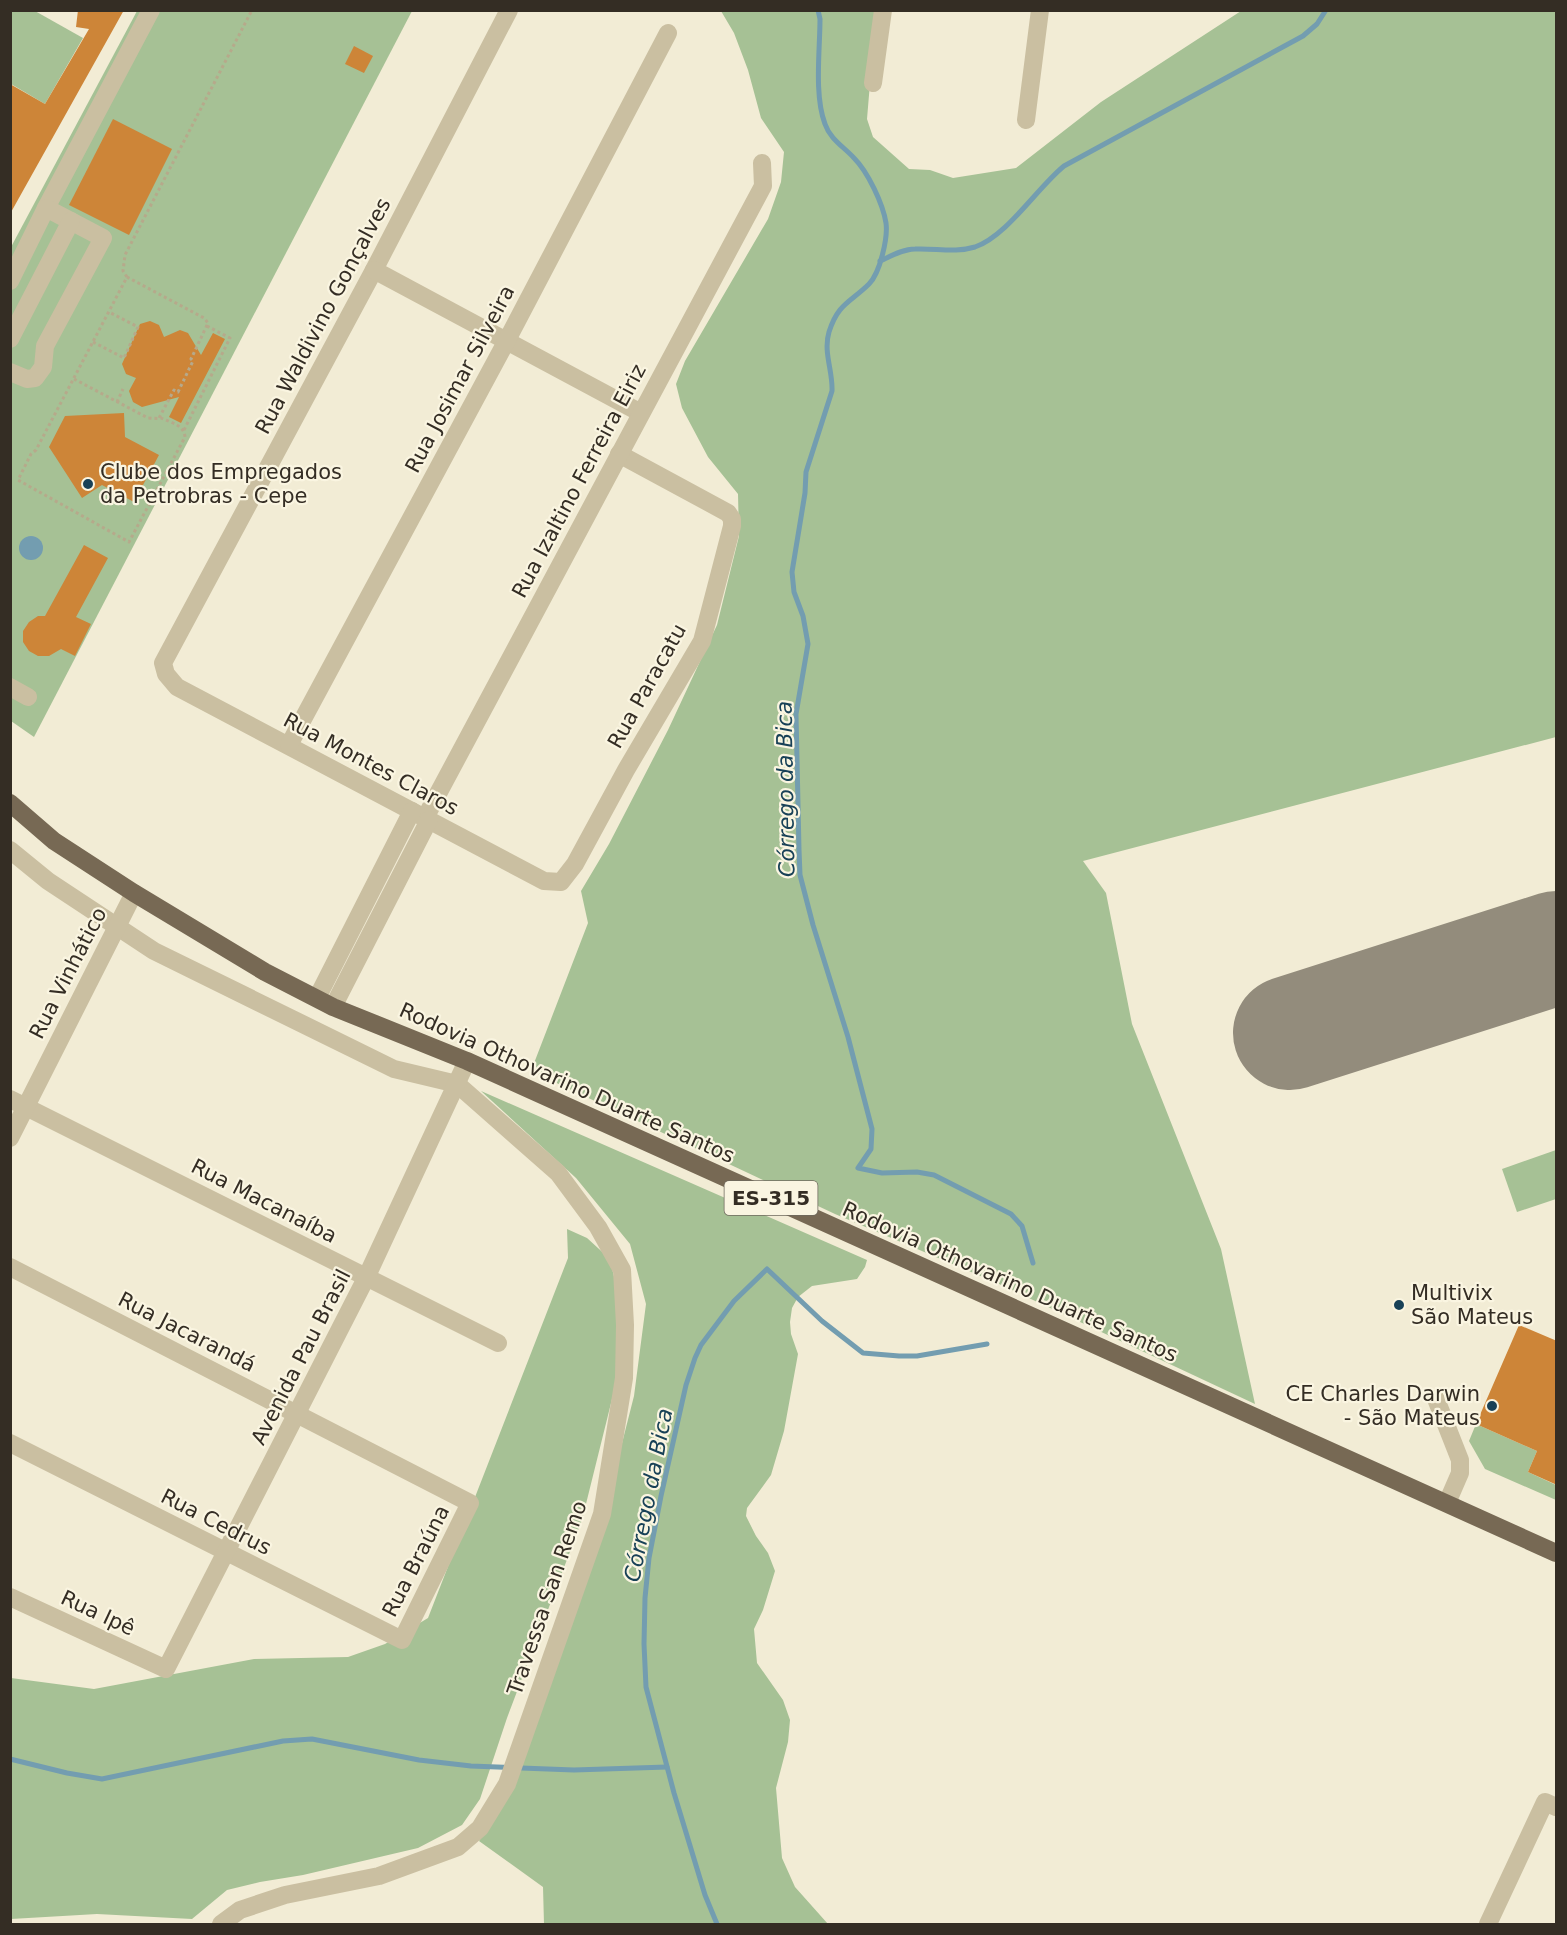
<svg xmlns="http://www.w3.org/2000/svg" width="1567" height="1935" font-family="'DejaVu Sans',sans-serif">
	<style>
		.green { fill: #a6c195 }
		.water { fill: #739db0 }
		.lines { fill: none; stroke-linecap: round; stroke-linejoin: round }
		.stream { stroke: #739db0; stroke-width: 5 }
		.runway { stroke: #938c7c; stroke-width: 114 }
		.building { fill: #cd8538 }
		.path { stroke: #b6a98b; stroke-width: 3; stroke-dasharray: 3 3; stroke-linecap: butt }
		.minor { stroke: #cabfa1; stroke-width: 18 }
		.major { stroke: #776954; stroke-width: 18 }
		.poi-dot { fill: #184157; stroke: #faf5e1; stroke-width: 2 }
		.labels { text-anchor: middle; stroke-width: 4.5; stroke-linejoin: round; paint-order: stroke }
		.shield { fill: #faf5e1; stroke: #6f695d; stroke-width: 1.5 }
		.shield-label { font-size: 20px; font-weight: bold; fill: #342d24 }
		.street-label { font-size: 21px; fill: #342d24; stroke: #faf5e1 }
		.poi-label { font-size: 21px; fill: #342d24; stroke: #faf5e1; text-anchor: start }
		.water-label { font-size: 22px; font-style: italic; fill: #184157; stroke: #faf5e1 }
	</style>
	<rect width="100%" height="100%" fill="#f2ecd5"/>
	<g class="green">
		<path d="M 11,11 L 35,11 L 83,38 L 45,104 L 11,84 Z"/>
		<path d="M 137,11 L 412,11 L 34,737 L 11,721 L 11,247 Z"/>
		<path d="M 721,11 L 876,11 L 867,119 L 873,137 L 909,169 L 930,170 L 953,178 L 1016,168 L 1101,102 L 1241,11 L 1556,11 L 1556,737 L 1083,861 L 1106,893 L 1132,1024 L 1221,1249 L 1255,1404 L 997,1283 L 835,1214 L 531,1071 L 588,923 L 581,891 L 609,844 L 668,730 L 717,625 L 739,536 L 738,494 L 708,457 L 682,408 L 676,384 L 685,361 L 768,219 L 781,182 L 784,152 L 761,118 L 748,70 L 734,33 Z"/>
		<path d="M 481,1091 L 867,1260 L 865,1267 L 857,1279 L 812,1286 L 798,1297 L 792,1308 L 790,1322 L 791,1334 L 798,1354 L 784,1431 L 771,1475 L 747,1508 L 746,1516 L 756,1536 L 768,1553 L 775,1571 L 763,1610 L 754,1629 L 757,1663 L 783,1700 L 790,1720 L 788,1742 L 776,1788 L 782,1858 L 795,1887 L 828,1924 L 544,1924 L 543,1887 L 479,1841 L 494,1819 L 618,1459 L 634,1396 L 646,1304 L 630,1244 L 576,1178 Z"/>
		<path d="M 1556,1150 L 1556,1199 L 1517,1212 L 1502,1169 Z"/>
		<path d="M 567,1229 L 587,1238 L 610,1259 L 621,1308 L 616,1383 L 582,1520 L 507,1718 L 480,1799 L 462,1825 L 418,1848 L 303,1875 L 260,1882 L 227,1890 L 192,1919 L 97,1914 L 11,1919 L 11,1678 L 94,1689 L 254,1659 L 348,1657 L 385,1644 L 428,1618 L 568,1258 Z"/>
		<path d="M 1476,1424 L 1537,1451 L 1528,1472 L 1556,1485 L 1556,1500 L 1485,1469 L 1469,1441 Z"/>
	</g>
	<circle class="water" cx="31" cy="548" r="12"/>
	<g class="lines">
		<g class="stream">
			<path d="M 818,10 L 820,19 C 820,50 814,95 825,124 C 830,139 844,147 854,158 C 868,172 883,204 886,223 C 888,238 880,273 869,284 C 851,302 838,303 829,332 C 823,352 833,371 832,391 L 806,472 L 805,493 L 792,572 L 794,592 L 803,616 L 808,644 L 796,714 L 799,850 L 800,875 L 813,925 L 848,1037 L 872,1129 L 871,1149 L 858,1168 L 882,1173 L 917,1172 L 934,1175 L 1011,1214 L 1022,1226 L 1033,1263"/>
			<path d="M 880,261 C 891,256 903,249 915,249 C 936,248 955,253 975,247 C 1007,236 1037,188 1064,166 L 1303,36 L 1317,24 L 1326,10"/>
			<path d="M 10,1759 L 67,1773 L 102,1779 L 283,1741 L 312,1739 L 419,1760 L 471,1766 L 574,1770 L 667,1767"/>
			<path d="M 717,1924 L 705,1895 L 674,1793 L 646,1687 L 644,1644 L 645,1598 L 649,1558 L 661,1496 L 686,1385 L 695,1358 L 701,1345 L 734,1301 L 767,1269 L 822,1321 L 863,1353 L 899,1356 L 917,1356 L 987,1344"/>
		</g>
		<path class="runway" d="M 1290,1033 L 1556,948"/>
	</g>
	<g class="building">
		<path d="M 78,10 L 124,10 L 10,214 L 10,84 L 45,104 L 89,29 L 76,27 Z"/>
		<path d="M 354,46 L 373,56 L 364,73 L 345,64 Z"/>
		<path d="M 113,119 L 172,149 L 129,235 L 69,205 Z"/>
		<path d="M 150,321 L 159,325 L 164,337 L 180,330 L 188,333 L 201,355 L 213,333 L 225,339 L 181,423 L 169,417 L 179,397 L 142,407 L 133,402 L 129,391 L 136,378 L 126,374 L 122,364 L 140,324 Z"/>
		<path d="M 124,413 L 125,437 L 159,455 L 134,502 L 102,485 L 82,498 L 49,447 L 65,416 Z"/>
		<path d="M 84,545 L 108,558 L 76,617 L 91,624 L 75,656 L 61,649 L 49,656 L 38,656 L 29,651 L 23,642 L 23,631 L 29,622 L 38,616 L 45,616 Z"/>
		<path d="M 1519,1325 L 1557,1341 L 1557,1485 L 1528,1472 L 1537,1451 L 1476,1424 Z"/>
	</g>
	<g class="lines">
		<g class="path">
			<path d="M 127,277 L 123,271 L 125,255 L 252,10"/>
			<path d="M 93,342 L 124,358 L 138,327 L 109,312"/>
			<path d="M 74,379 L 148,418 C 153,418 157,419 161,418 C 172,423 184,425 185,437 L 129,542 L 18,480 L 31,454 L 36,450 L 127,277 L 204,318 L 208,323 L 191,359 L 193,361 L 178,392 L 174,390 L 159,418"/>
			<path d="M 117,402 L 123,389"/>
			<path d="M 184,430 L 230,338 L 207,326"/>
		</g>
		<g class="minor">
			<path d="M 509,10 L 374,270 L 163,663 L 166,674 L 177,687 L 544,881 L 561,882 L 575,864 L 626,770 L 702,641 L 732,526 L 732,519 L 728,513 L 619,454"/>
			<path d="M 873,83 L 883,10"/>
			<path d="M 1026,120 L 1040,10"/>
			<path d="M 46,208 L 151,10"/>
			<path d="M 374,270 L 641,413"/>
			<path d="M 10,281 L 46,208 L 103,238 L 45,346 L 43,367 L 35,378 L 27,379 L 10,372"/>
			<path d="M 10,339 L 71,221"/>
			<path d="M 10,687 L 28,697"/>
			<path d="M 289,745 L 506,342 L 668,33"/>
			<path d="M 425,818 L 763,186 L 762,163"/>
			<path d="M 10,850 L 48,881 L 154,951 L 394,1069 L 457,1084 L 558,1173 L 598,1227 L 622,1270 L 625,1325 L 624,1378 L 602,1514 L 507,1784 L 480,1828 L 458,1847 L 379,1876 L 285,1895 L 240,1910 L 221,1924"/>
			<path d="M 317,998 L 412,811"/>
			<path d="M 333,1007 L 429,820"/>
			<path d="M 10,1099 L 498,1343"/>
			<path d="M 10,1138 L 134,893"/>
			<path d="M 10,1267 L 470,1503 L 402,1640 L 10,1443"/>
			<path d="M 1436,1399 L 1460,1460 L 1460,1473 L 1447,1503"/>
			<path d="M 10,1597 L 166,1669 L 366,1278 L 467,1061"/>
			<path d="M 1488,1924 L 1545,1802 L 1556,1807"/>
		</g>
		<path class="major" d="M 10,803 L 54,841 L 134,893 L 265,972 L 333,1007 L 467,1061 L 1556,1553"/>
	</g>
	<g class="poi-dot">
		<circle cx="88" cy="484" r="6"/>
		<circle cx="1399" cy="1305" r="6"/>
		<circle cx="1492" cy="1406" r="6"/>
	</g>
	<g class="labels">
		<rect class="shield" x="724.5" y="1181" width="93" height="34" rx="4.5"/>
		<g class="shield-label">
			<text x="771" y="1205">ES-315</text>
		</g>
		<g class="street-label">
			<text transform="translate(323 316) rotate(-62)" y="7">Rua Waldivino Gonçalves</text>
			<text transform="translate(460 379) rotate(-62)" y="7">Rua Josimar Silveira</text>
			<text transform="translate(579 481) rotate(-62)" y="7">Rua Izaltino Ferreira Eiriz</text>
			<text transform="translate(647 686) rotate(-61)" y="7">Rua Paracatu</text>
			<text transform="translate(371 764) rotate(28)" y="7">Rua Montes Claros</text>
			<text transform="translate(68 973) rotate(-63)" y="7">Rua Vinhático</text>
			<text transform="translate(567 1083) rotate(24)" y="7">Rodovia Othovarino Duarte Santos</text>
			<text transform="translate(264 1201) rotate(27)" y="7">Rua Macanaíba</text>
			<text transform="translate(1010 1282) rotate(24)" y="7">Rodovia Othovarino Duarte Santos</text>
			<text transform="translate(187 1332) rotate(27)" y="7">Rua Jacarandá</text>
			<text transform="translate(301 1357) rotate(-63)" y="7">Avenida Pau Brasil</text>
			<text transform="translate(216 1522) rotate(27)" y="7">Rua Cedrus</text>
			<text transform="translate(416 1561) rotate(-63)" y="7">Rua Braúna</text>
			<text transform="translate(547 1598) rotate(-71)" y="7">Travessa San Remo</text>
			<text transform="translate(98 1613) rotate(25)" y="7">Rua Ipê</text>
		</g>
		<g class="poi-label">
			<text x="100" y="479">Clube dos Empregados<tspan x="100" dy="24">da Petrobras - Cepe</tspan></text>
			<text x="1411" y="1300">Multivix<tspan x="1411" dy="24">São Mateus</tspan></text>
			<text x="1480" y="1401" text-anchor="end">CE Charles Darwin<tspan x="1480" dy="24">- São Mateus</tspan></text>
		</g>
		<g class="water-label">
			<text transform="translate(785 789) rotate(-91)" y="8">Córrego da Bica</text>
			<text transform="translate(648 1495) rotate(-79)" y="8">Córrego da Bica</text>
		</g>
	</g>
	<rect width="1567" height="1935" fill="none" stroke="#342d24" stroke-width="24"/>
</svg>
